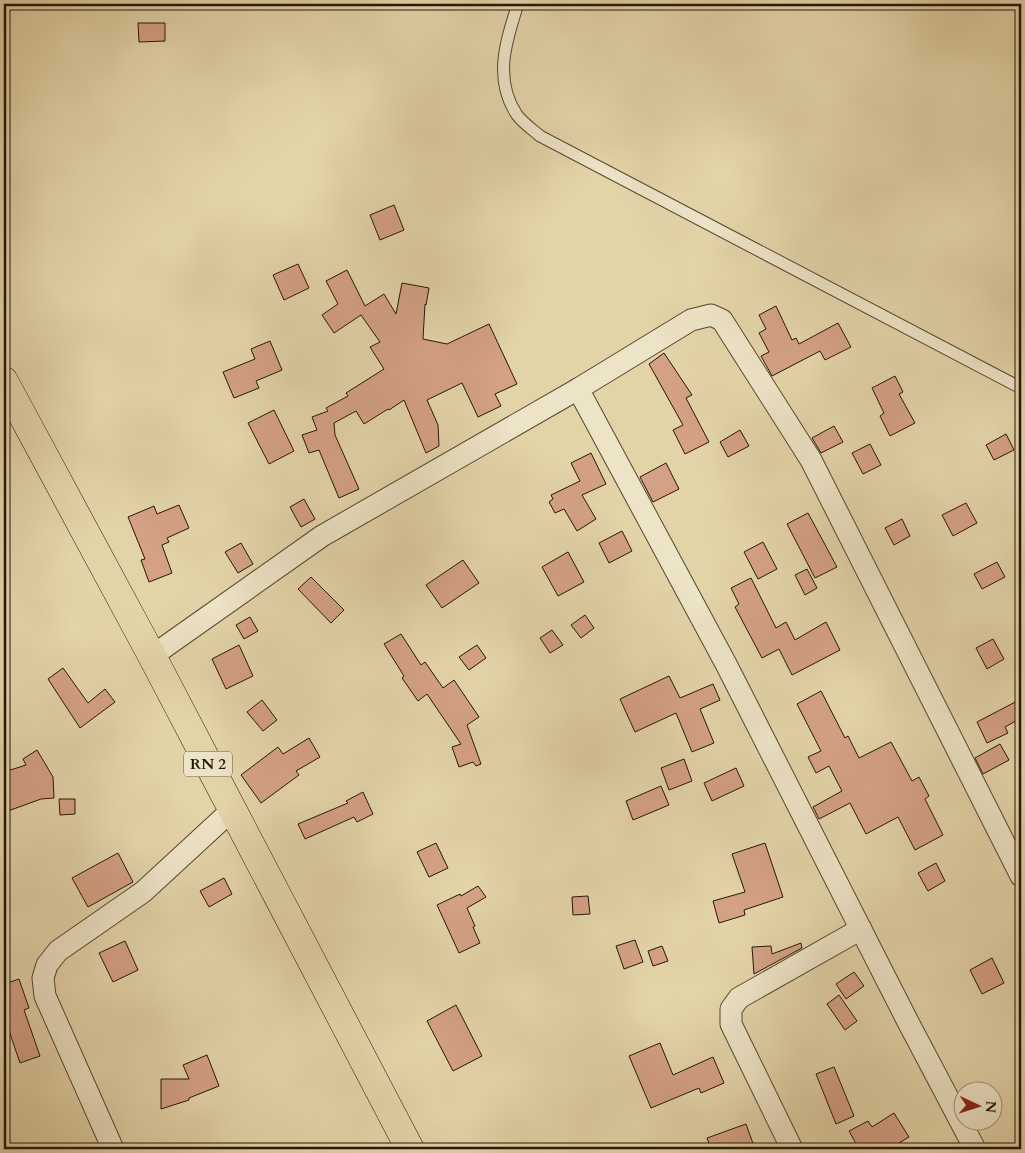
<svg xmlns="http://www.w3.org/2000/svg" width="1025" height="1153" font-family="Cardo,serif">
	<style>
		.building { fill: #d4a184; stroke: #241608 }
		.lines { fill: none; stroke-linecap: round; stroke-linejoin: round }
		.lane-casing { stroke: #544630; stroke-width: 13 }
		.street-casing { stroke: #544630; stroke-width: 23 }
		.highway-casing { stroke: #241608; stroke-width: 29 }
		.lane { stroke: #ede3c6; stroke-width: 11 }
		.street { stroke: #ede3c6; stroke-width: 21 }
		.highway { stroke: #e3d4a8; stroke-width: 28 }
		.labels { text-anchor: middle; stroke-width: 5; stroke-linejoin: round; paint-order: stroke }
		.shield { fill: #ede3c6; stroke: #605441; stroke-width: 1 }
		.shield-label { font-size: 15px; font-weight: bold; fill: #241608 }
	</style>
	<rect width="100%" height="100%" fill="#e3d4a8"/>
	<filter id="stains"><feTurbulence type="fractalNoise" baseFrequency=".004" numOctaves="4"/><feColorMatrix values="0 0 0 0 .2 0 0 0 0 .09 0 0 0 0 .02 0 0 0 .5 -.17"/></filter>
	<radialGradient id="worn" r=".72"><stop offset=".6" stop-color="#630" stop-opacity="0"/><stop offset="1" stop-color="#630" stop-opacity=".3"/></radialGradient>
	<g class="building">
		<path d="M 138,23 L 165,23 L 165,41 L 139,42 Z"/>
		<path d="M 394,205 L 404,230 L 380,240 L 370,215 Z"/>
		<path d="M 298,264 L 309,288 L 284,300 L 273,275 Z"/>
		<path d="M 347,270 L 365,306 L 384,294 L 396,314 L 402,283 L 429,288 L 426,305 L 425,304 L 423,339 L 447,344 L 489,324 L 517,384 L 495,394 L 501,406 L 478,417 L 462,383 L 427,400 L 438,425 L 439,446 L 426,453 L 404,400 L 389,410 L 388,409 L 364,424 L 356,411 L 334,423 L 335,435 L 359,489 L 339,498 L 319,450 L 309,453 L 302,435 L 317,430 L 312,417 L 328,411 L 326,408 L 348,396 L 346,393 L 384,369 L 370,347 L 380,342 L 361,315 L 334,333 L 322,315 L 338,304 L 326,281 Z"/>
		<path d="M 776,306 L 792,340 L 796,338 L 799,344 L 838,323 L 851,347 L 825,360 L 820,351 L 772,376 L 761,356 L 769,352 L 759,333 L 766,329 L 759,315 Z"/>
		<path d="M 270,341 L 282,370 L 256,381 L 259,388 L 234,398 L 223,372 L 255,359 L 251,349 Z"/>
		<path d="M 664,353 L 692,395 L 686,398 L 709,442 L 685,454 L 673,430 L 683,425 L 649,364 Z"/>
		<path d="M 895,376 L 903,392 L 899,394 L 915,423 L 890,436 L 880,416 L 884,413 L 872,388 Z"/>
		<path d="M 274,410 L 294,451 L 269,464 L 248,423 Z"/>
		<path d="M 834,426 L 843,442 L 821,453 L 812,438 Z"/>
		<path d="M 740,430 L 749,446 L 728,457 L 720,442 Z"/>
		<path d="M 1006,434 L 1014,450 L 994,460 L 986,445 Z"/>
		<path d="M 870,444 L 881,465 L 863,474 L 852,453 Z"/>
		<path d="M 591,453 L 606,484 L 582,495 L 596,519 L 577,531 L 564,509 L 555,513 L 549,502 L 553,499 L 551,495 L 580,481 L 571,463 Z"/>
		<path d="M 666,463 L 679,489 L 653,502 L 640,477 Z"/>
		<path d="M 304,499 L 315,519 L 301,527 L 290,507 Z"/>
		<path d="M 966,503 L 977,523 L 953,536 L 942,515 Z"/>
		<path d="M 179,505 L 189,528 L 167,538 L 169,542 L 162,545 L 172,573 L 149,582 L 141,560 L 145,559 L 128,517 L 154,506 L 157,514 Z"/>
		<path d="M 808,513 L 837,567 L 815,578 L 787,524 Z"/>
		<path d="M 902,519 L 910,536 L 894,545 L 885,528 Z"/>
		<path d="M 622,531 L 632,551 L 609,563 L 599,543 Z"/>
		<path d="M 763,542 L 777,569 L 758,579 L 744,552 Z"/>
		<path d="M 241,543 L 253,564 L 238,573 L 225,552 Z"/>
		<path d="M 568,552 L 584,582 L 558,596 L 542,567 Z"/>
		<path d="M 463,560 L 479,583 L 442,608 L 426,585 Z"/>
		<path d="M 997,562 L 1005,577 L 982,589 L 974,574 Z"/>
		<path d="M 807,569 L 817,588 L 805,595 L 795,575 Z"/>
		<path d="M 311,577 L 344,610 L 331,623 L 298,589 Z"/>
		<path d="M 751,578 L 776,628 L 786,622 L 795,640 L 826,622 L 840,650 L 792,675 L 779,649 L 762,658 L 735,607 L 739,604 L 731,588 Z"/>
		<path d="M 585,615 L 594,628 L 581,638 L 571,625 Z"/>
		<path d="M 250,617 L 258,631 L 244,639 L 236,625 Z"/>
		<path d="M 552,630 L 563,645 L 550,653 L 540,638 Z"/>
		<path d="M 401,634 L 421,665 L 425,662 L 443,688 L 454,680 L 479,717 L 467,725 L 481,764 L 476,766 L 473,762 L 459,767 L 452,747 L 461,744 L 427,694 L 418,701 L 402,678 L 404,676 L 384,644 Z"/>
		<path d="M 993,639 L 1004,659 L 987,669 L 976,648 Z"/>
		<path d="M 239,645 L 253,676 L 226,689 L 212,659 Z"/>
		<path d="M 477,645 L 486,658 L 469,670 L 459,657 Z"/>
		<path d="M 63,668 L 88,703 L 105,689 L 115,702 L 80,728 L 48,679 Z"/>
		<path d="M 669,676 L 680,698 L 713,684 L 720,700 L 700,709 L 714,743 L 692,752 L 676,713 L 635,732 L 620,699 Z"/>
		<path d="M 821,691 L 845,738 L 848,736 L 859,758 L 891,742 L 912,781 L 919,777 L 929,796 L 925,799 L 943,835 L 915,850 L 898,817 L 866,834 L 850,803 L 819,819 L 813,807 L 842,791 L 829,766 L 816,773 L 808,757 L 821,751 L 797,704 Z"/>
		<path d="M 1021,699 L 1021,718 L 1005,727 L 1008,733 L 987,743 L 977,722 Z"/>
		<path d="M 262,700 L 277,720 L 263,731 L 247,712 Z"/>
		<path d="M 309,738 L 320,757 L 296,771 L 299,775 L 261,803 L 241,775 L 278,747 L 283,754 Z"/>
		<path d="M 1000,744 L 1009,760 L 983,774 L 975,758 Z"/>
		<path d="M 37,750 L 53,777 L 54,798 L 41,799 L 8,811 L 4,801 L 4,772 L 26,765 L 23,759 Z"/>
		<path d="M 684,759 L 692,781 L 669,790 L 661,768 Z"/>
		<path d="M 736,768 L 744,786 L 712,801 L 704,783 Z"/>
		<path d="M 661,786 L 669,805 L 633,820 L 626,801 Z"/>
		<path d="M 363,792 L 373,814 L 357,822 L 354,817 L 305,839 L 298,824 L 348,803 L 346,801 Z"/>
		<path d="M 59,799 L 75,799 L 75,814 L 60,815 Z"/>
		<path d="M 436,843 L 448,868 L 429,877 L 417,852 Z"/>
		<path d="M 765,843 L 783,897 L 744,910 L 745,915 L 719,923 L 713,901 L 745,892 L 732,854 Z"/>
		<path d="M 118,853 L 133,882 L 88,907 L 72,878 Z"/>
		<path d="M 936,863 L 945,881 L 928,891 L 918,873 Z"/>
		<path d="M 224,878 L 232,894 L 209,907 L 200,891 Z"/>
		<path d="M 478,886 L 486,897 L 467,908 L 475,926 L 473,927 L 480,943 L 459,953 L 437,905 L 460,894 L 461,896 Z"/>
		<path d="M 588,896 L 590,914 L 573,915 L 572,897 Z"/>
		<path d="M 635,940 L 643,962 L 624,969 L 616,946 Z"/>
		<path d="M 125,941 L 138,970 L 113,982 L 99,953 Z"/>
		<path d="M 801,943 L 802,948 L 754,974 L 752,947 L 771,946 L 772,954 Z"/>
		<path d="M 662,946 L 668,961 L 653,966 L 648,951 Z"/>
		<path d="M 992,958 L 1004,983 L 982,994 L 970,970 Z"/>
		<path d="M 854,972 L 864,986 L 846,999 L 836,984 Z"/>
		<path d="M 19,979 L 29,1008 L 24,1010 L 40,1056 L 20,1063 L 4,1016 L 4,984 Z"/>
		<path d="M 839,995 L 857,1021 L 845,1030 L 827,1004 Z"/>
		<path d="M 456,1005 L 482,1056 L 453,1071 L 427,1021 Z"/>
		<path d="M 660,1043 L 673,1075 L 713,1057 L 724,1083 L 701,1093 L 699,1088 L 651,1108 L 629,1056 Z"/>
		<path d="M 207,1055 L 219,1086 L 189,1098 L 189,1100 L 161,1109 L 161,1079 L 189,1079 L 183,1065 Z"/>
		<path d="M 834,1067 L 854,1116 L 836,1124 L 816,1074 Z"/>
		<path d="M 894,1113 L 909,1137 L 889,1149 L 859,1149 L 849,1131 L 868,1121 L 872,1127 Z"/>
		<path d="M 746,1124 L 755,1149 L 711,1149 L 707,1138 Z"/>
	</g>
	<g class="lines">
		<defs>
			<path id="lane" d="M 518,4 C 506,41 493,79 517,115 C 523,123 533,130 540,136 L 1021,388"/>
			<g id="street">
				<path d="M 578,389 L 726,664 L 907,1020 L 975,1149"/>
				<path d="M 152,656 L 322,536 L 578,389 L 691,320 L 711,315 L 722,320 L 811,460 L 1021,876"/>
				<path d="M 113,1149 L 45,996 L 43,978 L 47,965 L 58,951 L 143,892 L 232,810"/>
				<path d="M 792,1149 L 731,1024 L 731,1009 L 739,998 L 861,929"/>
			</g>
			<path id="highway" d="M 4,381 L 152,656 L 410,1149"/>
		</defs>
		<use href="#lane" class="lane-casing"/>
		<use href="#street" class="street-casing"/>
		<use href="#highway" class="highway-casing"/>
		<use href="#lane" class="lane"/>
		<use href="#street" class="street"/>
		<use href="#highway" class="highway"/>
	</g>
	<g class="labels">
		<rect class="shield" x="184" y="751.5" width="48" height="25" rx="4"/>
		<g class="shield-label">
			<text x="208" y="769">RN 2</text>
		</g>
	</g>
	<rect width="1025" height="1153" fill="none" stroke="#e3d4a8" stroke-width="20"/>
	<rect x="5" y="5" width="1015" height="1143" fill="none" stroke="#241608" stroke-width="2.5"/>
	<rect x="10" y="10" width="1005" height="1133" fill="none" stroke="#241608"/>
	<g transform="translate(978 1106) rotate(94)"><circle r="24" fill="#ede3c6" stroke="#9d917a"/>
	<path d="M0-4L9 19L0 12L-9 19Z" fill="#8f2418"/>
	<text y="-8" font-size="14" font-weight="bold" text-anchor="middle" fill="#241608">N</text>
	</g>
	<rect width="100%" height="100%" filter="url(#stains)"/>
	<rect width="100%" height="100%" fill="url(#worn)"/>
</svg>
